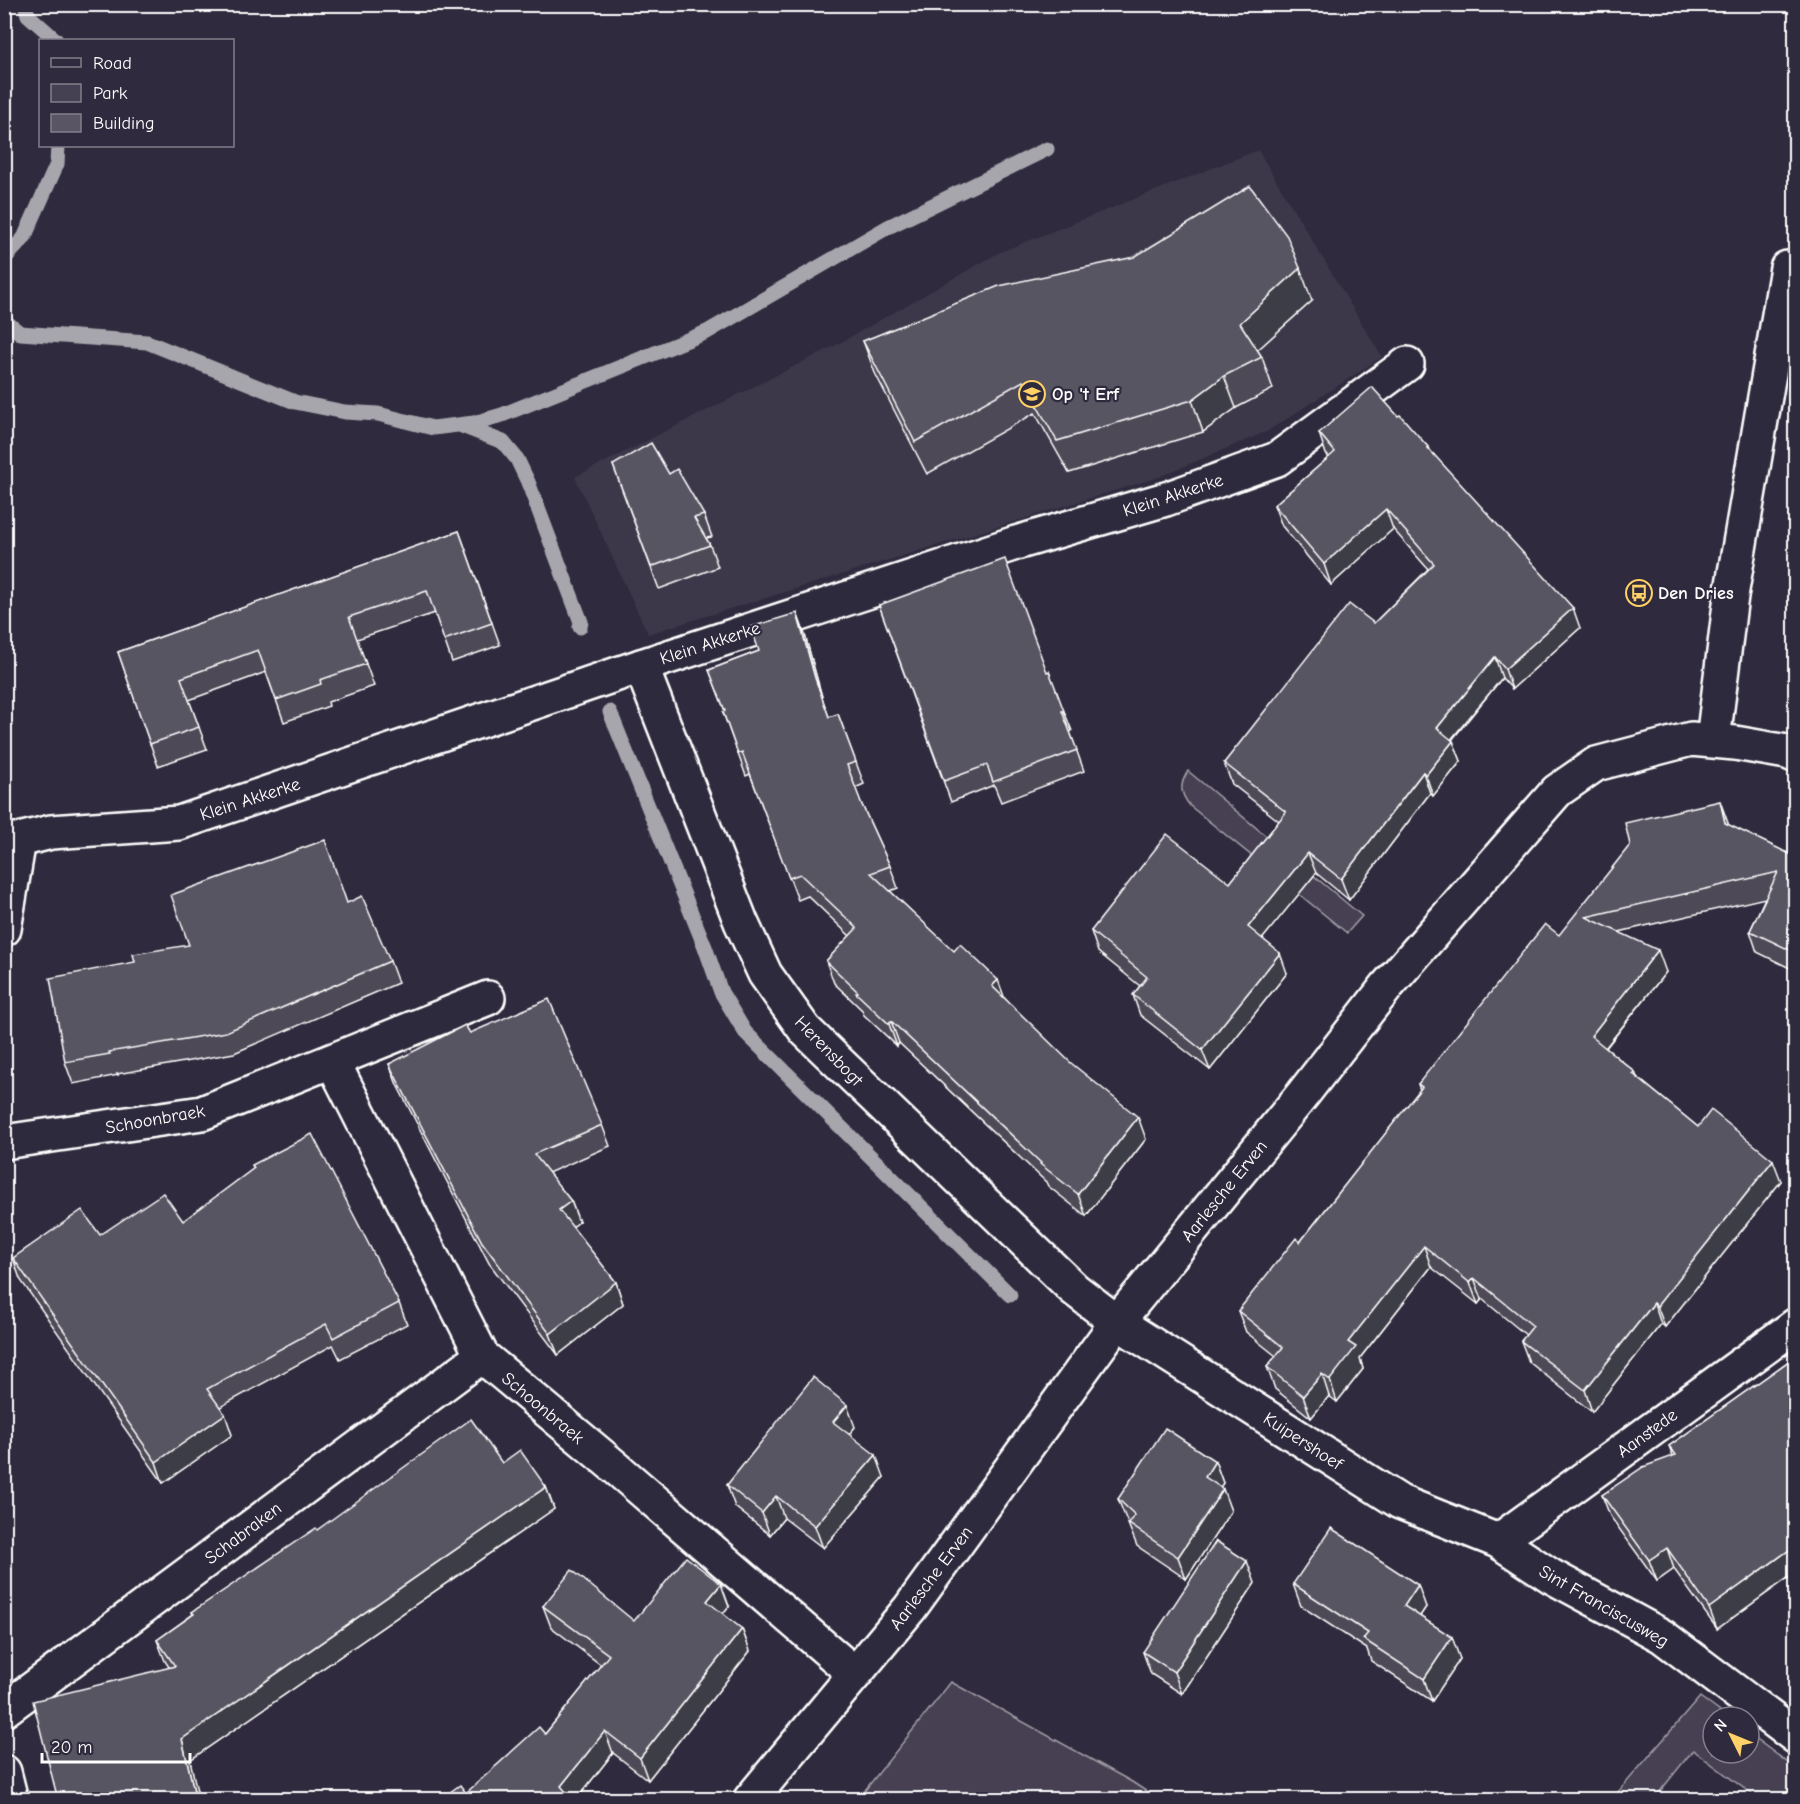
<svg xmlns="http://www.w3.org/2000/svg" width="1800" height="1804" font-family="'Comic Neue',sans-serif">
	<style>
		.built { fill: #3c3749 }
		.green { fill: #464152; stroke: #a2a0a8; stroke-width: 1.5 }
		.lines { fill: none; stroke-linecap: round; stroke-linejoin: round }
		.stream { stroke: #a7a6ad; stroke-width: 15 }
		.minor-casing { stroke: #fff; stroke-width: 38 }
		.minor { stroke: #2f2a3d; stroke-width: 33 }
		.wall { fill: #4d4956; stroke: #fff; stroke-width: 1.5 }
		.shaded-wall { fill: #3e3c46; stroke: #fff; stroke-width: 1.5 }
		.building { fill: #595564; stroke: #fff; stroke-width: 1.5 }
		.labels { text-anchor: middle; stroke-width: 4.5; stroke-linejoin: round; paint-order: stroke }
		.poi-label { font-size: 18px; font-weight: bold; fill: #fff; stroke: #2f2a3d; text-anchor: start }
		.street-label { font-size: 18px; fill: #fff; stroke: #2f2a3d }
	</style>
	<rect width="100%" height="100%" fill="#2f2a3d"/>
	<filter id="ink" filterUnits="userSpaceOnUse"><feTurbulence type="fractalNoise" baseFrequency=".0167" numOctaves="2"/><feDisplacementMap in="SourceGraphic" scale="12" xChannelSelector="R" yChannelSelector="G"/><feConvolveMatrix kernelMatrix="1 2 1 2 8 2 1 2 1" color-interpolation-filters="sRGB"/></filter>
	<g filter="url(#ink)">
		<path class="built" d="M 1258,150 L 1382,357 L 1268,431 L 1156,478 L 648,634 L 575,477 L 838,344 L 1000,252 Z"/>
		<g class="green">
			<path d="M 1188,771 L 1362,916 L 1347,933 L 1190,806 C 1180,793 1179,785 1188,771 Z"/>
			<path d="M 951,1682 L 1132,1782 L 1158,1799 L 858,1799 Z"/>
			<path d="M 1700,1697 L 1727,1717 L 1713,1717 L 1713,1753 L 1749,1753 L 1749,1734 L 1795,1768 L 1795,1799 L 1758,1799 L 1693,1750 L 1654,1799 L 1612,1799 Z"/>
		</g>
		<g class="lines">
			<g class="stream">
				<path d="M 25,4 L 28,15 L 56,40"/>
				<path d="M 4,259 L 24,238 L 57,164 L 58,146"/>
				<path d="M 4,320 L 20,333 L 147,342 L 295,402 L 345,412 L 378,414 L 433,428 L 474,423 L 502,415 L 707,332 L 888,227 L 1047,149"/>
				<path d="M 462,426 L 503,442 L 517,459 L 528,482 L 581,622 L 580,627"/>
				<path d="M 610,712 L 705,947 L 721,992 L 745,1032 L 1010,1295"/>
			</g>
			<defs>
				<g id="minor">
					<path d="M 641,666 L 741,922 L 765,974 L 805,1030 L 1074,1289 L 1117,1322 L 1400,1502 L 1498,1541 L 1551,1576 L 1662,1636 L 1796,1737"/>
					<path d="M 1713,740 L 1731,596 L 1787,268"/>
					<path d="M 4,840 L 19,840 L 51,832 L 179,823 L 641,666 L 1016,543 L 1166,499 L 1277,459 L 1407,364"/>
					<path d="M 4,929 L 19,840"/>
					<path d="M 333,1062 L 482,1356 L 615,1467 L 855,1674"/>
					<path d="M 4,1142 L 202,1113 L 488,998"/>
					<path d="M 1498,1541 L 1796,1325"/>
					<path d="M 4,1710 L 482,1356"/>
					<path d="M 4,1772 L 11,1800"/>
					<path d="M 750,1800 L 910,1608 L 1117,1322 L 1303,1094 L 1387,986 L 1557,791 L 1596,764 L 1691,739 L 1735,743 L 1787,752 L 1796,756"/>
				</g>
			</defs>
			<use href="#minor" class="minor-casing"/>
			<use href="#minor" class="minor"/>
		</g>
		<g class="wall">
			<path d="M 1312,301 L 1257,350 L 1262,357 L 1273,389 L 1236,408 L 1203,432 L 1069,473 L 1035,413 L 927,474 L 875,373 L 863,341 Z"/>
			<path d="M 1398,416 L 1429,448 L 1431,452 L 1580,628 L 1512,689 L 1502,678 L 1452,740 L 1453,741 L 1461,761 L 1433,796 L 1430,793 L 1349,900 L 1316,873 L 1262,939 L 1287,973 L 1210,1070 L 1140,1015 L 1133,995 L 1140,986 L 1098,952 L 1091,931 L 1230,883 L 1279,821 L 1232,784 L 1224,763 L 1374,623 L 1428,569 L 1393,529 L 1331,585 L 1282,526 L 1274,505 L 1329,457 L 1326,454 L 1319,433 Z"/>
			<path d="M 613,465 L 669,474 L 704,515 L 712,537 L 706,538 L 710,545 L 718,567 L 659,589 Z"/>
			<path d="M 459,531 L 500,645 L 452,662 L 435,613 L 357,639 L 374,686 L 328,702 L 329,706 L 284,722 L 266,672 L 189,700 L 207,749 L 158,766 L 118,652 Z"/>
			<path d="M 879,605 L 1064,711 L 1072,731 L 1070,732 L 1084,771 L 1001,802 L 994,785 L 951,802 Z"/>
			<path d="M 797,613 L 805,635 L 822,698 L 829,717 L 838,714 L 864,784 L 855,788 L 862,805 L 890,866 L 898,888 L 890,891 L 1004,999 L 1146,1139 L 1086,1216 L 1048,1186 L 1046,1182 L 899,1043 L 897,1046 L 864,1015 L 862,1010 L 834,983 L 826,961 L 850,936 L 808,896 L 798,900 L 750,774 L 746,776 L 723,712 L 725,711 L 709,670 L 759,651 Z"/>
			<path d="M 1728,825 L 1796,857 L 1796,971 L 1757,952 L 1750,931 L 1765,898 L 1619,932 L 1666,972 L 1606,1048 L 1635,1072 L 1637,1077 L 1698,1127 L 1781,1181 L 1665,1327 L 1661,1324 L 1592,1412 L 1529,1362 L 1521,1341 L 1526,1335 L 1482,1299 L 1478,1304 L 1431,1267 L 1360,1358 L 1363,1369 L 1337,1402 L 1329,1396 L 1311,1418 L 1275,1389 L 1267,1367 L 1276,1356 L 1246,1332 L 1238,1311 L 1300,1242 L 1420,1090 L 1418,1084 L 1559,935 Z"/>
			<path d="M 347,903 L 390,961 L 398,983 L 234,1053 L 117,1074 L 118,1075 L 73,1084 L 65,1062 L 135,962 Z"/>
			<path d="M 470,1033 L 602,1125 L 610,1146 L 548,1173 L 571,1201 L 579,1222 L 572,1227 L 616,1282 L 623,1304 L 558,1355 L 489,1263 L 397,1085 L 389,1064 Z"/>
			<path d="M 252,1165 L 399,1303 L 407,1324 L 340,1359 L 333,1345 L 220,1407 L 232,1435 L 163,1483 L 20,1279 L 13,1258 L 100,1235 L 183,1221 L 254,1169 Z"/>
			<path d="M 1796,1356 L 1796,1572 L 1717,1629 L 1674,1569 L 1657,1581 L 1610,1516 L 1602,1495 L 1673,1456 L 1669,1446 Z"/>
			<path d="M 855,1427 L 849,1434 L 884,1477 L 823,1548 L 784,1518 L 770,1535 L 735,1507 L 727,1485 Z"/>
			<path d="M 1215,1461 L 1223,1483 L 1220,1487 L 1231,1511 L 1186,1579 L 1137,1546 L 1118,1499 Z"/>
			<path d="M 502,1463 L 546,1487 L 554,1509 L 190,1760 L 58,1800 L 169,1667 L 165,1661 L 157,1640 L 193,1614 L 192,1612 L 317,1530 Z"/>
			<path d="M 1255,1583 L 1182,1694 L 1151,1674 L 1143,1652 Z"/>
			<path d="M 1293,1584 L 1426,1607 L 1420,1616 L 1460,1659 L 1432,1701 L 1371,1661 L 1367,1649 L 1301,1606 Z"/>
			<path d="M 543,1606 L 634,1621 L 729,1606 L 722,1614 L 742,1629 L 750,1651 L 648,1780 L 613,1753 L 576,1800 L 439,1800 L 466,1793 L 545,1734 L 601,1665 L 551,1627 Z"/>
		</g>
		<g class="shaded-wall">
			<path d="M 1300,268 L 1312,301 L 1252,355 L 1240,323 Z"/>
			<path d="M 1224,376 L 1236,408 L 1203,432 L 1192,400 Z"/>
			<path d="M 1386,509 L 1393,529 L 1331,585 L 1324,564 Z"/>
			<path d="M 1573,608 L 1580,628 L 1512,689 L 1505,669 Z"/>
			<path d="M 797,613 L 805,635 L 823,700 L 815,678 Z"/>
			<path d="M 1495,657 L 1502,678 L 1444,748 L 1437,728 Z"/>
			<path d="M 1453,741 L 1461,761 L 1433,796 L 1426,775 Z"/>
			<path d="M 1423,772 L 1430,793 L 1349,900 L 1341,879 Z"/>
			<path d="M 1720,801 L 1728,823 L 1733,845 L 1725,823 Z"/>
			<path d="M 1308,853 L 1316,873 L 1255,948 L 1248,927 Z"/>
			<path d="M 1658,950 L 1666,972 L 1598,1057 L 1591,1036 Z"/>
			<path d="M 1280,953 L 1287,973 L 1210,1070 L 1202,1050 Z"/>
			<path d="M 998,980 L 1006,1002 L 992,986 Z"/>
			<path d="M 891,1021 L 899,1043 L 897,1046 L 889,1024 Z"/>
			<path d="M 1138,1117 L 1146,1139 L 1086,1216 L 1078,1194 Z"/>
			<path d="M 1773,1160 L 1781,1181 L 1665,1327 L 1657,1306 Z"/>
			<path d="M 571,1201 L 579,1222 L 567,1231 L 559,1210 Z"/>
			<path d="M 1424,1246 L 1431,1267 L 1360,1358 L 1363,1369 L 1337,1402 L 1330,1380 L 1348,1342 Z"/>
			<path d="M 1474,1278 L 1482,1299 L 1478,1304 L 1470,1283 Z"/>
			<path d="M 616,1282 L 623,1304 L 558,1355 L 550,1334 Z"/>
			<path d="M 1654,1303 L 1661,1324 L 1592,1412 L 1585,1390 Z"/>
			<path d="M 1322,1374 L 1329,1396 L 1311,1418 L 1303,1396 Z"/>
			<path d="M 847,1405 L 855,1427 L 841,1444 L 833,1422 Z"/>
			<path d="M 225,1414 L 232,1435 L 163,1483 L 156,1462 Z"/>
			<path d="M 876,1455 L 884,1477 L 823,1548 L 815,1526 Z"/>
			<path d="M 1215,1461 L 1223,1483 L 1213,1499 L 1205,1477 Z"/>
			<path d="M 546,1487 L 554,1509 L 190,1760 L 199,1800 L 196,1800 L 182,1739 Z"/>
			<path d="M 1223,1489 L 1231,1511 L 1186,1579 L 1178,1557 Z"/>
			<path d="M 776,1496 L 784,1518 L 770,1535 L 762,1513 Z"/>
			<path d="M 1796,1545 L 1796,1572 L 1717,1629 L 1709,1608 Z"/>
			<path d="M 1667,1548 L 1674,1569 L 1657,1581 L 1649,1560 Z"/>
			<path d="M 1247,1561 L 1255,1583 L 1182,1694 L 1174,1672 Z"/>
			<path d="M 721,1584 L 729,1606 L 715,1623 L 707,1601 Z"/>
			<path d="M 1418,1585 L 1426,1607 L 1412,1628 L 1404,1606 Z"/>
			<path d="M 742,1629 L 750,1651 L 648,1780 L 640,1758 Z"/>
			<path d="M 1452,1637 L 1460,1659 L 1432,1701 L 1424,1679 Z"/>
			<path d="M 605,1731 L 613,1753 L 576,1800 L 566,1800 L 561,1786 Z"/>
		</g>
		<g class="building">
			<path d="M 1250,186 L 1287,236 L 1300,268 L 1240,323 L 1262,357 L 1224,376 L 1192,400 L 1057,441 L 1023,381 L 915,442 L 863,341 L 999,286 L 1134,257 Z"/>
			<path d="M 1372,387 L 1398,416 L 1400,415 L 1429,448 L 1428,448 L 1573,608 L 1505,669 L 1495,657 L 1437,728 L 1453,741 L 1426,775 L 1423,772 L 1341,879 L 1308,853 L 1248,927 L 1280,953 L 1202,1050 L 1133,995 L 1147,977 L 1091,931 L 1167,834 L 1230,883 L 1286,812 L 1224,763 L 1349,604 L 1374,623 L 1434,564 L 1386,509 L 1324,564 L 1274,505 L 1335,452 L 1319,433 Z"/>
			<path d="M 651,443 L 669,474 L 677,469 L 704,515 L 694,518 L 710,545 L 651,567 L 613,465 Z"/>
			<path d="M 459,531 L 492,623 L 444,640 L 427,591 L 349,617 L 366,664 L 320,680 L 321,684 L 276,700 L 258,650 L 181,678 L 199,727 L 150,744 L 118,652 Z"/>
			<path d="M 1005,559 L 1047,672 L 1049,671 L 1064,711 L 1062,711 L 1077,750 L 993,782 L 987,765 L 944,781 L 879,605 Z"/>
			<path d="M 797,613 L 815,678 L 829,717 L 838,714 L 856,762 L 847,765 L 862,805 L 890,866 L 871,873 L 954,951 L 960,944 L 998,980 L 992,986 L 1071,1063 L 1138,1117 L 1078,1194 L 1040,1164 L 1041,1163 L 891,1021 L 889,1024 L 856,993 L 858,992 L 826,961 L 857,928 L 800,874 L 789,878 L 742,752 L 738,754 L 723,712 L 725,711 L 709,670 L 759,651 L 751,627 Z"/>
			<path d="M 1720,801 L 1725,823 L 1796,857 L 1796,953 L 1750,931 L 1778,872 L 1586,917 L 1658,950 L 1591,1036 L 1635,1072 L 1633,1074 L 1698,1127 L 1711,1110 L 1773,1160 L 1657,1306 L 1654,1303 L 1585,1390 L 1521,1341 L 1533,1326 L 1474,1278 L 1470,1283 L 1424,1246 L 1348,1342 L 1356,1347 L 1330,1380 L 1322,1374 L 1303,1396 L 1267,1367 L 1283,1347 L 1238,1311 L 1296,1238 L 1300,1242 L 1422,1087 L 1418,1084 L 1545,924 L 1559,935 L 1630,845 L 1625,823 Z"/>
			<path d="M 325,840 L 347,903 L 362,896 L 390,961 L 226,1032 L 109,1052 L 110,1054 L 65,1062 L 50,978 L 135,962 L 133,954 L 189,945 L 171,895 Z"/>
			<path d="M 549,999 L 602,1125 L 534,1154 L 571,1201 L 559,1210 L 616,1282 L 550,1334 L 482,1242 L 389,1064 L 465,1025 L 470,1033 Z"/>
			<path d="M 312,1134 L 399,1303 L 333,1338 L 326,1324 L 207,1389 L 225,1414 L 156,1462 L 13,1258 L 82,1210 L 100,1235 L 163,1193 L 183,1221 L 254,1168 L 252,1165 Z"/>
			<path d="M 1796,1356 L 1796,1545 L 1709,1608 L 1667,1548 L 1649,1560 L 1602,1495 L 1643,1467 L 1676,1455 L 1669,1446 Z"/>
			<path d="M 813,1377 L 847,1405 L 833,1422 L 876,1455 L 815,1526 L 776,1496 L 762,1513 L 727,1485 Z"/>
			<path d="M 471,1419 L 502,1463 L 520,1450 L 546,1487 L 182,1739 L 196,1800 L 58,1800 L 33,1701 L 175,1666 L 157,1640 L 194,1614 L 192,1612 L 316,1528 L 317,1530 Z"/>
			<path d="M 1165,1428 L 1215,1461 L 1205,1477 L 1223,1489 L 1178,1557 L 1129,1524 L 1135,1515 L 1118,1499 Z"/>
			<path d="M 1331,1528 L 1418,1585 L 1404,1606 L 1452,1637 L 1424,1679 L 1363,1639 L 1368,1633 L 1293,1584 Z"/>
			<path d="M 1216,1541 L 1247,1561 L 1174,1672 L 1143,1652 Z"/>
			<path d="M 686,1557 L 721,1584 L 707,1601 L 742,1629 L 640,1758 L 605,1731 L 561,1786 L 573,1800 L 439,1800 L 460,1785 L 466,1793 L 539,1727 L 545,1734 L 609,1655 L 543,1606 L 572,1570 L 634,1621 Z"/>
		</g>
	</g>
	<defs>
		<symbol id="school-ring" viewBox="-11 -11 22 22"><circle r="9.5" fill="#2f2a3d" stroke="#ffd166" stroke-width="1.5"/><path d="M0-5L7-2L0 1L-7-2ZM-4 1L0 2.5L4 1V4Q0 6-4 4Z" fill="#ffd166"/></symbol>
		<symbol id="bus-ring" viewBox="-11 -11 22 22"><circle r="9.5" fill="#2f2a3d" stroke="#ffd166" stroke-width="1.5"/><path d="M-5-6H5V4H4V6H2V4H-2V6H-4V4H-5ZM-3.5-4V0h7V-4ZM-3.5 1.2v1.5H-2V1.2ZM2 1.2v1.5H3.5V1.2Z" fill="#ffd166"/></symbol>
	</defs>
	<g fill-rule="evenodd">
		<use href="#school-ring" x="1017" y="379" width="30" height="30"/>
		<use href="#bus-ring" x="1624" y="578" width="30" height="30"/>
	</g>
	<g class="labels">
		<g class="poi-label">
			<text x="1052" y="400">Op 't Erf</text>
			<text x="1658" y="599">Den Dries</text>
		</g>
		<g class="street-label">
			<text transform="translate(1173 495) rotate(-18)" y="6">Klein Akkerke</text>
			<text transform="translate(710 643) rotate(-18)" y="6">Klein Akkerke</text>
			<text transform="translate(250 799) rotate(-18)" y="6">Klein Akkerke</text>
			<text transform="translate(829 1051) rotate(46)" y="6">Herensbogt</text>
			<text transform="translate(155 1119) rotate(-10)" y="6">Schoonbraek</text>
			<text transform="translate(1224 1191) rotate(-51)" y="6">Aarlesche Erven</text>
			<text transform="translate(543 1408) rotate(40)" y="6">Schoonbraek</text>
			<text transform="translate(1647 1433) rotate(-36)" y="6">Aanstede</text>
			<text transform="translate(1303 1441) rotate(33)" y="6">Kuipershoef</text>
			<text transform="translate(243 1533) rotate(-37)" y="6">Schabraken</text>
			<text transform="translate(931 1578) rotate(-53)" y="6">Aarlesche Erven</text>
			<text transform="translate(1604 1606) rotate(30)" y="6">Sint Franciscusweg</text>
		</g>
	</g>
	<rect width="1800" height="1804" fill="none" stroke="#2f2a3d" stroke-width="24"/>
	<rect x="12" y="12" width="1776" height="1780" fill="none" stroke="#fff" stroke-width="2" filter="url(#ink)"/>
	<rect x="39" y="39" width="195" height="108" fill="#2f2a3d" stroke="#827f8b" stroke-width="1.5"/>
	<rect x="51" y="58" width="30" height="9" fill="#2f2a3d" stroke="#827f8b" stroke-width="1.5"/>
	<text x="93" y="69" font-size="18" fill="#ffffff">Road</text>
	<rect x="51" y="84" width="30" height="18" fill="#464152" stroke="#827f8b" stroke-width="1.5"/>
	<text x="93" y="99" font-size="18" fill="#ffffff">Park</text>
	<rect x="51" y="114" width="30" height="18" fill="#595564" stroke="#827f8b" stroke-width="1.5"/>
	<text x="93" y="129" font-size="18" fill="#ffffff">Building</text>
	<g transform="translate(1731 1735) rotate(313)"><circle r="28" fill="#2f2a3d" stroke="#827f8b" stroke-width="1.5"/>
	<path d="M0-4.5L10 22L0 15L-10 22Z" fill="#ffd166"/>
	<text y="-9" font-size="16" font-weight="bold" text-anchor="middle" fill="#ffffff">N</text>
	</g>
	<path d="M42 1753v9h148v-9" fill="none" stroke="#ffffff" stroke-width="3"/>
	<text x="51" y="1753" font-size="18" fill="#ffffff" stroke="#2f2a3d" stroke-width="4.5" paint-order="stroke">20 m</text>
</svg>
